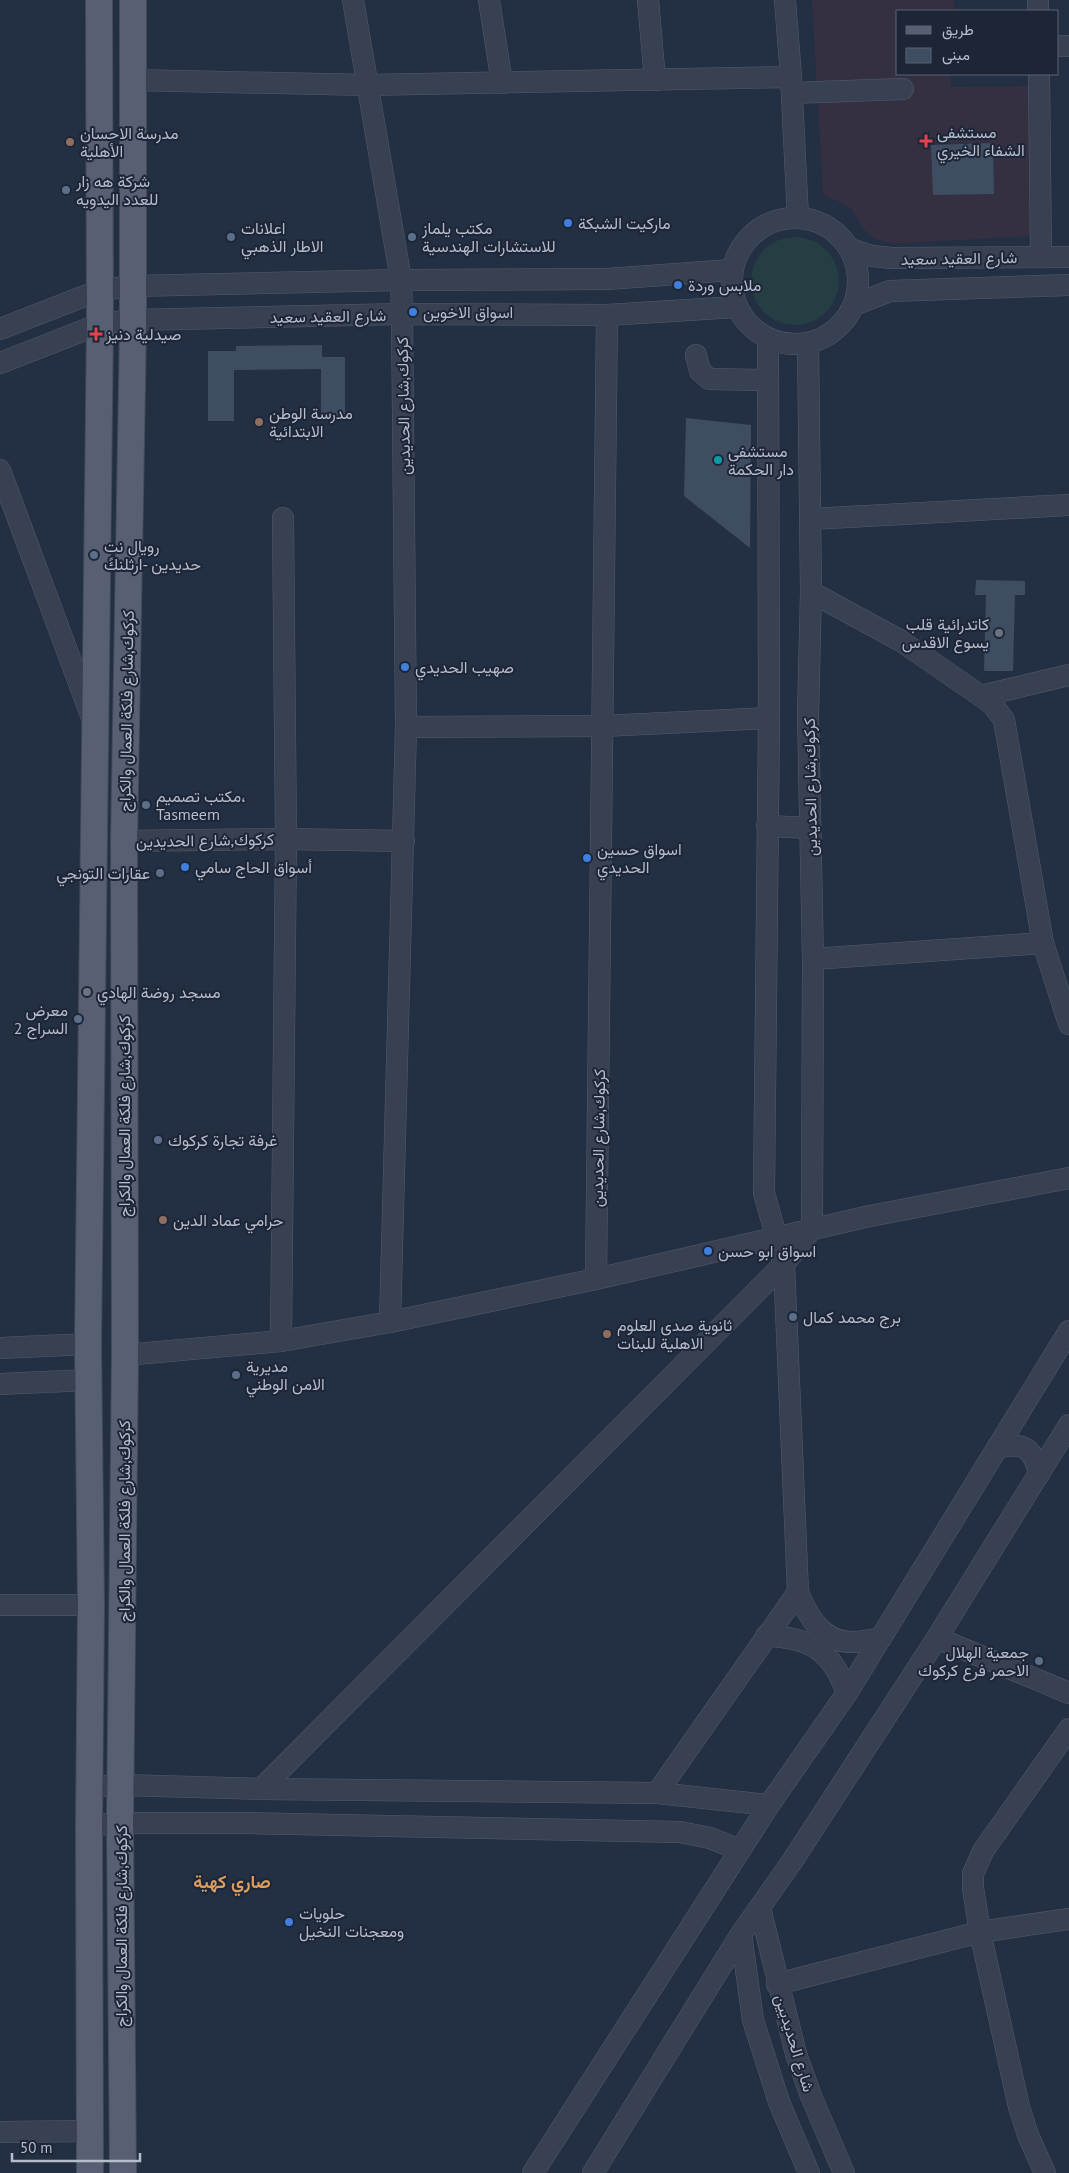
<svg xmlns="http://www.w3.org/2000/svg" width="1069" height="2173" font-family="'PT Sans',Vazirmatn,sans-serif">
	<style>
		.medical { fill: #343042 }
		.green { fill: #253e43 }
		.building { fill: #3f4d62 }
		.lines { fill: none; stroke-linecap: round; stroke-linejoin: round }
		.minor-casing { stroke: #535c6c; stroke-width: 22 }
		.major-casing { stroke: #424a5b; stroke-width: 28 }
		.minor { stroke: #384152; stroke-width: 21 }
		.major { stroke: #566072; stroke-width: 26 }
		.health-dot { fill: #e0444e; stroke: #1d2637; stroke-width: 2 }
		.education-dot { fill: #8d6e63; stroke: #1d2637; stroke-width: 2 }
		.service-dot { fill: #5c6f8a; stroke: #1d2637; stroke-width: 2 }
		.shop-dot { fill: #3f7fe0; stroke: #1d2637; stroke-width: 2 }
		.culture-dot { fill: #0f9aa8; stroke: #1d2637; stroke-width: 2 }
		.worship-dot { fill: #6b7280; stroke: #1d2637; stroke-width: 2 }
		.labels { text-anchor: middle; stroke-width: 4; stroke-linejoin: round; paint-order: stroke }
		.poi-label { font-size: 16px; fill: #b5bccc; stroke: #1d2637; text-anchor: start }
		.street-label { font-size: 16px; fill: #b5bccc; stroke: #1d2637 }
		.neighbourhood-label { font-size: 18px; font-weight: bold; fill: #de9c5d; stroke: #1d2637 }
	</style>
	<rect width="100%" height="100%" fill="#232f42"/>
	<path class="medical" d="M 812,0 L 954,0 L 954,11 L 898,11 L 898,74 L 951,74 L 951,87 L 1032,86 L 1032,236 L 892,244 L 876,239 L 866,232 L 852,210 L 840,202 L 823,195 Z"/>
	<circle class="green" cx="795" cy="281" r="44"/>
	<g class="building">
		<path d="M 993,143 L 994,194 L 933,195 L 931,145 Z"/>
		<path d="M 322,345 L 322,357 L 345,357 L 345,421 L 321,421 L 321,369 L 234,370 L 234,421 L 208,421 L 208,351 L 236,351 L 236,346 Z"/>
		<path d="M 686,418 L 751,425 L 750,548 L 684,496 Z"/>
		<path d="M 976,580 L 1025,581 L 1025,595 L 1015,595 L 1013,671 L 984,671 L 986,595 L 975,595 Z"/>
	</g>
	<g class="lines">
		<defs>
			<g id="minor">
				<path d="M 353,0 L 401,280 L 402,314 L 406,727 L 390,1322"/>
				<path d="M 489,0 L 502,83"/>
				<path d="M 648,0 L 655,80"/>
				<path d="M 785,0 L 791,77 L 798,218"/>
				<path d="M 1038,0 L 1038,11"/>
				<path d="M 1058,46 L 1069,46"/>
				<path d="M 1039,74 L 1041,257"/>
				<path d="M 133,80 L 367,85 L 791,77"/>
				<path d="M 792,93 L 903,89"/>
				<circle cx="795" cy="281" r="63"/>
				<path d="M 850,249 L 872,256 L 892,258 L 1069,257"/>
				<path d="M 854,305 L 890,291 L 1069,285"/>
				<path d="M 0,329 L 100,290 L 133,286 L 401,280 L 607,279 L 732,270"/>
				<path d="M 696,355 L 700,371 L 709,379 L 768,380"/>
				<path d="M 0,363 L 100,324 L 133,320 L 402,314 L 607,315 L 736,307"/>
				<path d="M 0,470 L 92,718"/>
				<path d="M 811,519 L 1069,505"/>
				<path d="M 811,592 L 901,641 L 981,696 L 993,705 L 1004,720 L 1043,943 L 1069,1024"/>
				<path d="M 981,696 L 1069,675"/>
				<path d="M 406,727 L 603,726 L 769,718"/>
				<path d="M 767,826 L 811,828"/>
				<path d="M 124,841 L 286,839 L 404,841"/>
				<path d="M 813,959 L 1043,943"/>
				<path d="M 596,1279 L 607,315"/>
				<path d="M 281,1341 L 286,839 L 283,518"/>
				<path d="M 0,1348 L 88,1344"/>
				<path d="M 125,1355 L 281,1341 L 390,1322 L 596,1279 L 870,1216 L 1069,1178"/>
				<path d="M 0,1384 L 88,1380"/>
				<path d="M 997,1448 C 1022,1441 1034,1448 1039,1474"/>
				<path d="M 798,1592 C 808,1617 823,1643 853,1642 C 862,1642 872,1640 881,1638"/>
				<path d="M 0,1605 L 91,1605"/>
				<path d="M 766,1636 C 811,1637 832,1651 847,1693"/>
				<path d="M 937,1638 L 1069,1693"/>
				<path d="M 90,1787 L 121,1785 L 261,1789 L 657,1793 L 769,1805"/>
				<path d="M 261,1789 L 784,1264 L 812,1229 L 813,959 L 808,715 L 811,592 L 808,344"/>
				<path d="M 657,1793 L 798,1592 L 784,1264 L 764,1193 L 769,718 L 768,340"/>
				<path d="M 89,1826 L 120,1823 L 246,1823 L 680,1832 L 710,1838 L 740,1850"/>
				<path d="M 760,1908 L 796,2054 L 811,2096 L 844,2173"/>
				<path d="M 741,1934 L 753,2020 L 779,2102 L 809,2173"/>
				<path d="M 777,1984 L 980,1932 L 1069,1919"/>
				<path d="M 0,2132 L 90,2131"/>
				<path d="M 533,2173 L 769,1805 L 847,1693 L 1069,1331"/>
				<path d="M 593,2173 L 741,1934 L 793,1860 L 937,1638 L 1069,1425"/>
				<path d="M 1045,2173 L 1028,2135 L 1019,2107 L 980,1932 L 973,1888 L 973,1874 L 983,1851 L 1069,1729"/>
			</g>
			<g id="major">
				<path d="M 90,2173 L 89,1826 L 91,1605 L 88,1344 L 100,324 L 99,0"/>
				<path d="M 123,2173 L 120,1823 L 125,1355 L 124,841 L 133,327 L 133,0"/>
			</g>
		</defs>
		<use href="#minor" class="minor-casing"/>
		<use href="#major" class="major-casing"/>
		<use href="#minor" class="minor"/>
		<use href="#major" class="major"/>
	</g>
	<g class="health-dot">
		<path d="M923.5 133.5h5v5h5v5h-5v5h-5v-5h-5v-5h5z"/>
		<path d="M93.5 326.5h5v5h5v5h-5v5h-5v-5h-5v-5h5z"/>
	</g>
	<g class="education-dot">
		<circle cx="70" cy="142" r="5"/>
		<circle cx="259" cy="422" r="5"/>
		<circle cx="163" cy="1220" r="5"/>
		<circle cx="607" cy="1334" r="5"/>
	</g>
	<g class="service-dot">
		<circle cx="66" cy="190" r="5"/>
		<circle cx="231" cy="237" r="5"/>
		<circle cx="412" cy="237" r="5"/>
		<circle cx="94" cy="555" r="5"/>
		<circle cx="146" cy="805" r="5"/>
		<circle cx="160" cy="873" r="5"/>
		<circle cx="78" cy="1019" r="5"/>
		<circle cx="158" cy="1140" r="5"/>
		<circle cx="793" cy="1317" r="5"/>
		<circle cx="236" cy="1375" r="5"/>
		<circle cx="1039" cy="1661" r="5"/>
	</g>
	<g class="shop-dot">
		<circle cx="568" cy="223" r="5"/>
		<circle cx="678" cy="285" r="5"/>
		<circle cx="413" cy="312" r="5"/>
		<circle cx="405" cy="667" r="5"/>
		<circle cx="587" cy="858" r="5"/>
		<circle cx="185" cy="867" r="5"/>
		<circle cx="708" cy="1251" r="5"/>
		<circle cx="289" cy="1922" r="5"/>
	</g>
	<circle class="culture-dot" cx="718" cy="460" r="5"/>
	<g class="worship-dot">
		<circle cx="999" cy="633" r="5"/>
		<circle cx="87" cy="992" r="5"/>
	</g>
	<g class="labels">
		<g class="poi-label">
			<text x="937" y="138">مستشفى<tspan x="937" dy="18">الشفاء الخيري</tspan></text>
			<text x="80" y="139">مدرسة الاحسان<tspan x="80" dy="18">الأهلية</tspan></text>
			<text x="76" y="187">شركة هه زار<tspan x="76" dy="18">للعدد اليدويه</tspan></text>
			<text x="578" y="229">ماركيت الشبكة</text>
			<text x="241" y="234">اعلانات<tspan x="241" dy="18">الاطار الذهبي</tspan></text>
			<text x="422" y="234">مكتب يلماز<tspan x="422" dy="18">للاستشارات الهندسية</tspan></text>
			<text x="688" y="291">ملابس وردة</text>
			<text x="423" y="318">اسواق الاخوين</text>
			<text x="106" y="340">صيدلية دنيز</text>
			<text x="269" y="419">مدرسة الوطن<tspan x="269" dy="18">الابتدائية</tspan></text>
			<text x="728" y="457">مستشفى<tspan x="728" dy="18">دار الحكمة</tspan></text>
			<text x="104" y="552">رويال نت<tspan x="104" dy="18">حديدين -ارثلنكً</tspan></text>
			<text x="989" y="630" text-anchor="end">كاتدرائية قلب<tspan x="989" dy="18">يسوع الاقدس</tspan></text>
			<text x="415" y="673">صهيب الحديدي</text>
			<text x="156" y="802">مكتب تصميم،<tspan x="156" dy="18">Tasmeem</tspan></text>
			<text x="597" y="855">اسواق حسين<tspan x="597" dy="18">الحديدي</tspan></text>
			<text x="195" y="873">أسواق الحاج سامي</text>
			<text x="150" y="879" text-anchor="end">عقارات التونجي</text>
			<text x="97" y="998">مسجد روضة الهادي</text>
			<text x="68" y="1016" text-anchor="end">معرض<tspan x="68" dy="18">السراج 2</tspan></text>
			<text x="168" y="1146">غرفة تجارة كركوك</text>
			<text x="173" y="1226">حرامي عماد الدين</text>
			<text x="718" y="1257">اسواق ابو حسن</text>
			<text x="803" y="1323">برج محمد كمال</text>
			<text x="617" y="1331">ثانوية صدى العلوم<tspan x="617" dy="18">الاهلية للبنات</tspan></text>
			<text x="246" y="1372">مديرية<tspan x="246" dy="18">الامن الوطني</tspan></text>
			<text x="1029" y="1658" text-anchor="end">جمعية الهلال<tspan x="1029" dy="18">الاحمر فرع كركوك</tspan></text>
			<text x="299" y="1919">حلويات<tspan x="299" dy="18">ومعجنات النخيل</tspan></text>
		</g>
		<g class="street-label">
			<text transform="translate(959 258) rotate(-1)" y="6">شارع العقيد سعيد</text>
			<text transform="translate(328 316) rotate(-1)" y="6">شارع العقيد سعيد</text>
			<text transform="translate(403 406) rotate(-91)" y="6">كركوك,شارع الحديدين</text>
			<text transform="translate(126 711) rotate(-89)" y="6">كركوك,شارع فلكة العمال والكراج</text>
			<text transform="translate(810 787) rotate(-91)" y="6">كركوك,شارع الحديدين</text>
			<text transform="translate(205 840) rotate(-1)" y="6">كركوك,شارع الحديدين</text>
			<text transform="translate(124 1116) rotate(-90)" y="6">كركوك,شارع فلكة العمال والكراج</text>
			<text transform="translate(598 1138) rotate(-89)" y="6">كركوك,شارع الحديدين</text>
			<text transform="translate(124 1521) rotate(-90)" y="6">كركوك,شارع فلكة العمال والكراج</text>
			<text transform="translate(121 1926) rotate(-90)" y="6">كركوك,شارع فلكة العمال والكراج</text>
			<text transform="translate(795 2043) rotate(73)" y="6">شارع الحديديين</text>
		</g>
		<g class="neighbourhood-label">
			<text x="232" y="1888">صاري كهية</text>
		</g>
	</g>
	<rect x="896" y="10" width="162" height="65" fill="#1d2637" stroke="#5a6273"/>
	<rect x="906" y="26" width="25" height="8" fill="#566072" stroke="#5a6273"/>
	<text x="942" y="35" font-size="15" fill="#b5bccc">طريق</text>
	<rect x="906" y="48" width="25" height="15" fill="#3f4d62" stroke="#5a6273"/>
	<text x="942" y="60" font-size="15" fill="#b5bccc">مبنى</text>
	<path d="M12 2153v8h128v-8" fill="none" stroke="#b5bccc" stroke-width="2.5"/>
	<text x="20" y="2153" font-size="15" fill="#b5bccc" stroke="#1d2637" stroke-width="4" paint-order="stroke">50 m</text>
</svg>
